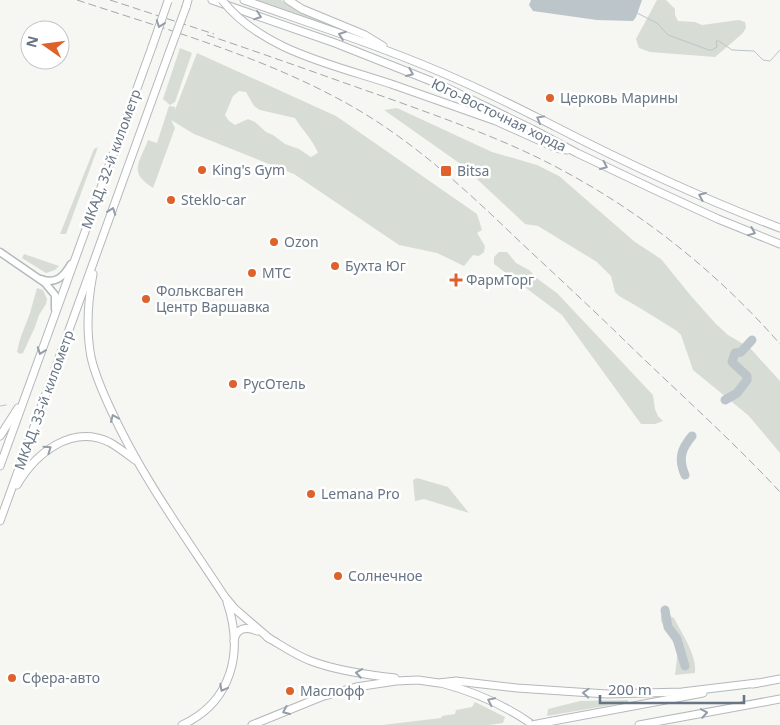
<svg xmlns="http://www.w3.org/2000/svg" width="780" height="725" font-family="'Noto Sans',sans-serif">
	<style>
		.green { fill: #d7ddd4; fill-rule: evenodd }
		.water { fill: #bcc5ca }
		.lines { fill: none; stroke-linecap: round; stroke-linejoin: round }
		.stream { stroke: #bcc5ca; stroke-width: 1 }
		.river { stroke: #bcc5ca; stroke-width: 9 }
		.secondary-casing { stroke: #b4b9bd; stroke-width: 9 }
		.primary-casing { stroke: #b5b9bd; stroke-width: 9 }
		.trunk-casing { stroke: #b5b8bb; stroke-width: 9 }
		.secondary { stroke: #fff; stroke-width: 6 }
		.primary { stroke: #fff; stroke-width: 7 }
		.trunk { stroke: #fff; stroke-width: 7 }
		.rail { stroke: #a3a8ae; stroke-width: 1; stroke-dasharray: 8 4; stroke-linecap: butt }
		.primary-bridge-casing { stroke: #b5b9bd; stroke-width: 9; stroke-linecap: butt }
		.trunk-bridge-casing { stroke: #b5b8bb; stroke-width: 9; stroke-linecap: butt }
		.primary-bridge { stroke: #fff; stroke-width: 7 }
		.trunk-bridge { stroke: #fff; stroke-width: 7 }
		.oneway { stroke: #949ea8 }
		.poi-dot { fill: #de622b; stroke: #fff; stroke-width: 2 }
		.labels { text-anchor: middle; stroke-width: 5; stroke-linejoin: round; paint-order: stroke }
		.poi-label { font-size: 14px; fill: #667483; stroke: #fff; text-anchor: start }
		.street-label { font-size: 14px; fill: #667483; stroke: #fff }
	</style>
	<rect width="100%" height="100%" fill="#f6f6f3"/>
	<g class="green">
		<path d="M 256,0 L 281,0 L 306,14 L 354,34 Z"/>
		<path d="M 657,0 L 666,0 L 675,9 L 675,15 L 678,21 L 695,22 L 702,25 L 739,20 L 745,22 L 746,28 L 742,34 L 715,57 L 650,52 L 639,48 L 636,39 Z"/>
		<path d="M 180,48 L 192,53 L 175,102 L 170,105 L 163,99 Z"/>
		<path d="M 197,53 L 336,116 L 477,214 L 482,230 L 477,233 L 485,246 L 484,252 L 479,256 L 473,255 L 464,266 L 437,253 L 399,245 L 294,174 L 194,134 L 171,120 L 175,128 L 153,188 C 128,172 139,164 148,140 L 157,143 L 169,106 L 175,107 L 175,110 ZM 239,91 L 246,92 L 254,106 L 260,110 L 295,118 C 303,131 313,140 318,153 L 311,157 L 299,149 L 285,144 L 273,135 L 266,132 L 255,122 L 248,119 L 235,125 L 229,121 L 225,115 L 233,96 Z"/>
		<path d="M 397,108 L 492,152 L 537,165 L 559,176 L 635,242 L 661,259 L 691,296 L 716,324 L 728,335 L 750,348 L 780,381 L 780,453 L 749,416 L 693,370 L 681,335 L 677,331 L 640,308 L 619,296 L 615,292 L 611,276 L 597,262 L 538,226 L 525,224 L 462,165 L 384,110 Z"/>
		<path d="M 98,147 L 66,234 L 60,234 L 94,149 Z"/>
		<path d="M 499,252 L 507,252 L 516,263 L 529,270 L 539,280 L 557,293 L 653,395 L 655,409 L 658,416 L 663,421 L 655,424 L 641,424 L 562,315 L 494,264 L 494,257 Z"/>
		<path d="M 24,254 L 59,266 L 55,270 L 46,273 L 22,258 Z"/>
		<path d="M 37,288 L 43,290 L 47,299 L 46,304 L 39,315 L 35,327 L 23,353 L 20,354 L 17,352 L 20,339 L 30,313 Z"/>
		<path d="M 417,478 L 448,487 L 469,513 L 424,499 L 415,501 L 413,480 Z"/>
		<path d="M 668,609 L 670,616 L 674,618 C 682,634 697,655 695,673 L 675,675 L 678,650 L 661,621 L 661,616 Z"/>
		<path d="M 628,700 L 628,702 L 547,716 L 548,709 L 580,701 Z"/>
		<path d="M 475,702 L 505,717 L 503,723 L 489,725 L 382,725 L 441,718 L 442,716 L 455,714 L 456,710 L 472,707 Z"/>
	</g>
	<path class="water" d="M 531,0 L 642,0 L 636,17 L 633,21 L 597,20 L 533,11 L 529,5 Z"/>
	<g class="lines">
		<g class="stream">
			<path d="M 637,13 L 657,23 L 668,35 L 709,50 L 712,50 L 717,47 L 716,41 L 719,41 L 732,50 L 754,51 L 763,60 L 770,61 L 780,50"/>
			<path d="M 0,406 L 6,405"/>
		</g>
		<g class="river">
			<path d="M 725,400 L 737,393 L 747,380 L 747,376 L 732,362 L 735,353 L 741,352 L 752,340"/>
			<path d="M 685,475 C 678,459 681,449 692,436"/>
			<path d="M 665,610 L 668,627 L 677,639 L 685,666"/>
		</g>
		<defs>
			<g id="secondary">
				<path d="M 0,252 L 45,283 L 55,295 L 55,309"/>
				<path d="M 41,279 C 56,285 64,276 71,264"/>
			</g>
			<g id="primary">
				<path d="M 212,0 L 335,43 L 441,85 L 532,129 L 577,153 L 655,190 L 718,219 L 780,244"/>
				<path d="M 244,0 C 317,26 390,49 461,81 C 493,95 524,111 556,127 C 628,164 703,199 780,228"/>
				<path d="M 288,0 L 302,9 L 365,35 L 383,46"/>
				<path d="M 394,85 L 496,121 L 556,148 L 567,150"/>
				<path d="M 441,683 C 475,692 505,705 533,725"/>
			</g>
			<g id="trunk">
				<path d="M 186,7 L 188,0"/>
				<path d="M 93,274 C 88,300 86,330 91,357 C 95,375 103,393 111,410 C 141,476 185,536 225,597 L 235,609 L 270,639"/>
				<path d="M 0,436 L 18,408"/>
				<path d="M 0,466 L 152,47"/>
				<path d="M 17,485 C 35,454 71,424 109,442 C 118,447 127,454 135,460"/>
				<path d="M 0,521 L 169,53"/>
				<path d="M 267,637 C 281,645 295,655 311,661 C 338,671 367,675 395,678"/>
				<path d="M 234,641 C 236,628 246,626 257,631"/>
				<path d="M 753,684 L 780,679"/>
				<path d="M 553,721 L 703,693"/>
				<path d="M 182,725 C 232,702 244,652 227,602"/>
				<path d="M 252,725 L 321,697 L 356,687 L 396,681 L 418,680 L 439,683 L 456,681 L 517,688 L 607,694 L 682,692 L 757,683"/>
				<path d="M 639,725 L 780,699"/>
			</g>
		</defs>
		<use href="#secondary" class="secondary-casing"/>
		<use href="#primary" class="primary-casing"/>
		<use href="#trunk" class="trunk-casing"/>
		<use href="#secondary" class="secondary"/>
		<use href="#primary" class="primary"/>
		<use href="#trunk" class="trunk"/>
		<g class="rail">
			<path d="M 77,0 C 171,31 268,58 355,108 C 415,143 465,189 515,237 C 550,270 585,302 620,336 C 673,388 729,437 780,492"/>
			<path d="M 110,0 L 214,34"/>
			<path d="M 207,35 C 270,56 333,79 396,101 C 451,121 508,141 560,169 C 643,213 718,273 780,344"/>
		</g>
		<defs>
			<path id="primary-bridge" d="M 222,0 C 262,51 335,65 394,85"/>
			<g id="trunk-bridge">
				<path d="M 152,47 L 168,1"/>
				<path d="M 169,53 L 186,7"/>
				<path d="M 532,725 L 553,721"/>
			</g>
		</defs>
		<use href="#primary-bridge" class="primary-bridge-casing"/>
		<use href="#trunk-bridge" class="trunk-bridge-casing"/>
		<use href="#primary-bridge" class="primary-bridge"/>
		<use href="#trunk-bridge" class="trunk-bridge"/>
	</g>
	<defs><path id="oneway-chevron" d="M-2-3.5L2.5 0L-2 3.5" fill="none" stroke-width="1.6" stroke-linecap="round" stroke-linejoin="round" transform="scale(1.25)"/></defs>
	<g class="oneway">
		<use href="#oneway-chevron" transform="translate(258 16) rotate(19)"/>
		<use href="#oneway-chevron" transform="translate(160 24) rotate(110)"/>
		<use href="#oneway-chevron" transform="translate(342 35) rotate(-160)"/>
		<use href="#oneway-chevron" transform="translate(410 73) rotate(23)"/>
		<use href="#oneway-chevron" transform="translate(540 119) rotate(-151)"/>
		<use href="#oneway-chevron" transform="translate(604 166) rotate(25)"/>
		<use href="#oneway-chevron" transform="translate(702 196) rotate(-157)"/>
		<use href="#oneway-chevron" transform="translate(112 211) rotate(-70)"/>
		<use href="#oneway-chevron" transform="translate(752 232) rotate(22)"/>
		<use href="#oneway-chevron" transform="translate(41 351) rotate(110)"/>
		<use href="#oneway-chevron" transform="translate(114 418) rotate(-113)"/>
		<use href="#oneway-chevron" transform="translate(48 449) rotate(-34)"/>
		<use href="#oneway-chevron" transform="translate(359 673) rotate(-171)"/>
		<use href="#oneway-chevron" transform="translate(223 688) rotate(118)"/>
		<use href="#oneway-chevron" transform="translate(586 693) rotate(-177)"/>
		<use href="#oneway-chevron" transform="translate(491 701) rotate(-154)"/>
		<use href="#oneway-chevron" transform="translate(286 711) rotate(157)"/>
		<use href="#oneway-chevron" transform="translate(704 713) rotate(-10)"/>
	</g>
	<g class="poi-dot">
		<circle cx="550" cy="98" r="5"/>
		<circle cx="202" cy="170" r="5"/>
		<rect x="440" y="165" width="12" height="12" rx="2.5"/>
		<circle cx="171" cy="200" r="5"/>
		<circle cx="274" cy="242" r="5"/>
		<circle cx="335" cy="266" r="5"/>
		<circle cx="252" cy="273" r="5"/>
		<path d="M453.5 272.5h5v5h5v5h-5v5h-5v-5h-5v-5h5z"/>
		<circle cx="146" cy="299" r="5"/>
		<circle cx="233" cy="384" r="5"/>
		<circle cx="311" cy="494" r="5"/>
		<circle cx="338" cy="576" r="5"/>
		<circle cx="12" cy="678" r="5"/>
		<circle cx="290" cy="691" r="5"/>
	</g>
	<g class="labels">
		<g class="poi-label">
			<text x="560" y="103">Церковь Марины</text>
			<text x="212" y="175">King's Gym</text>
			<text x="457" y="176">Bitsa</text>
			<text x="181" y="205">Steklo-car</text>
			<text x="284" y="247">Ozon</text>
			<text x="345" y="271">Бухта Юг</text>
			<text x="262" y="278">МТС</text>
			<text x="466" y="285">ФармТорг</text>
			<text x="156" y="296">Фольксваген<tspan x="156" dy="16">Центр Варшавка</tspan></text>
			<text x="243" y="389">РусОтель</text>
			<text x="321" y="499">Lemana Pro</text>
			<text x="348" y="581">Солнечное</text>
			<text x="22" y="683">Сфера-авто</text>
			<text x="300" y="696">Маслофф</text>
		</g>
		<g class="street-label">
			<text transform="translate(499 115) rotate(26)" y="5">Юго-Восточная хорда</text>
			<text transform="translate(111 159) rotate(-70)" y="5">МКАД, 32-й километр</text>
			<text transform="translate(44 400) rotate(-70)" y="5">МКАД, 33-й километр</text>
		</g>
	</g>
	<g transform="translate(45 45) rotate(284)"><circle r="24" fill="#ffffff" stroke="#c2c7cd"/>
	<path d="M0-4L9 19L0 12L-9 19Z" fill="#de622b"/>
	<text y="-8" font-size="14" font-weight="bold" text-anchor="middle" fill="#667483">N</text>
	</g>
	<path d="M600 695v8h144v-8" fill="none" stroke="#667483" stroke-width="2.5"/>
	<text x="608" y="695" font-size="15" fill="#667483" stroke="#ffffff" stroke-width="4" paint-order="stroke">200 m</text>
</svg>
